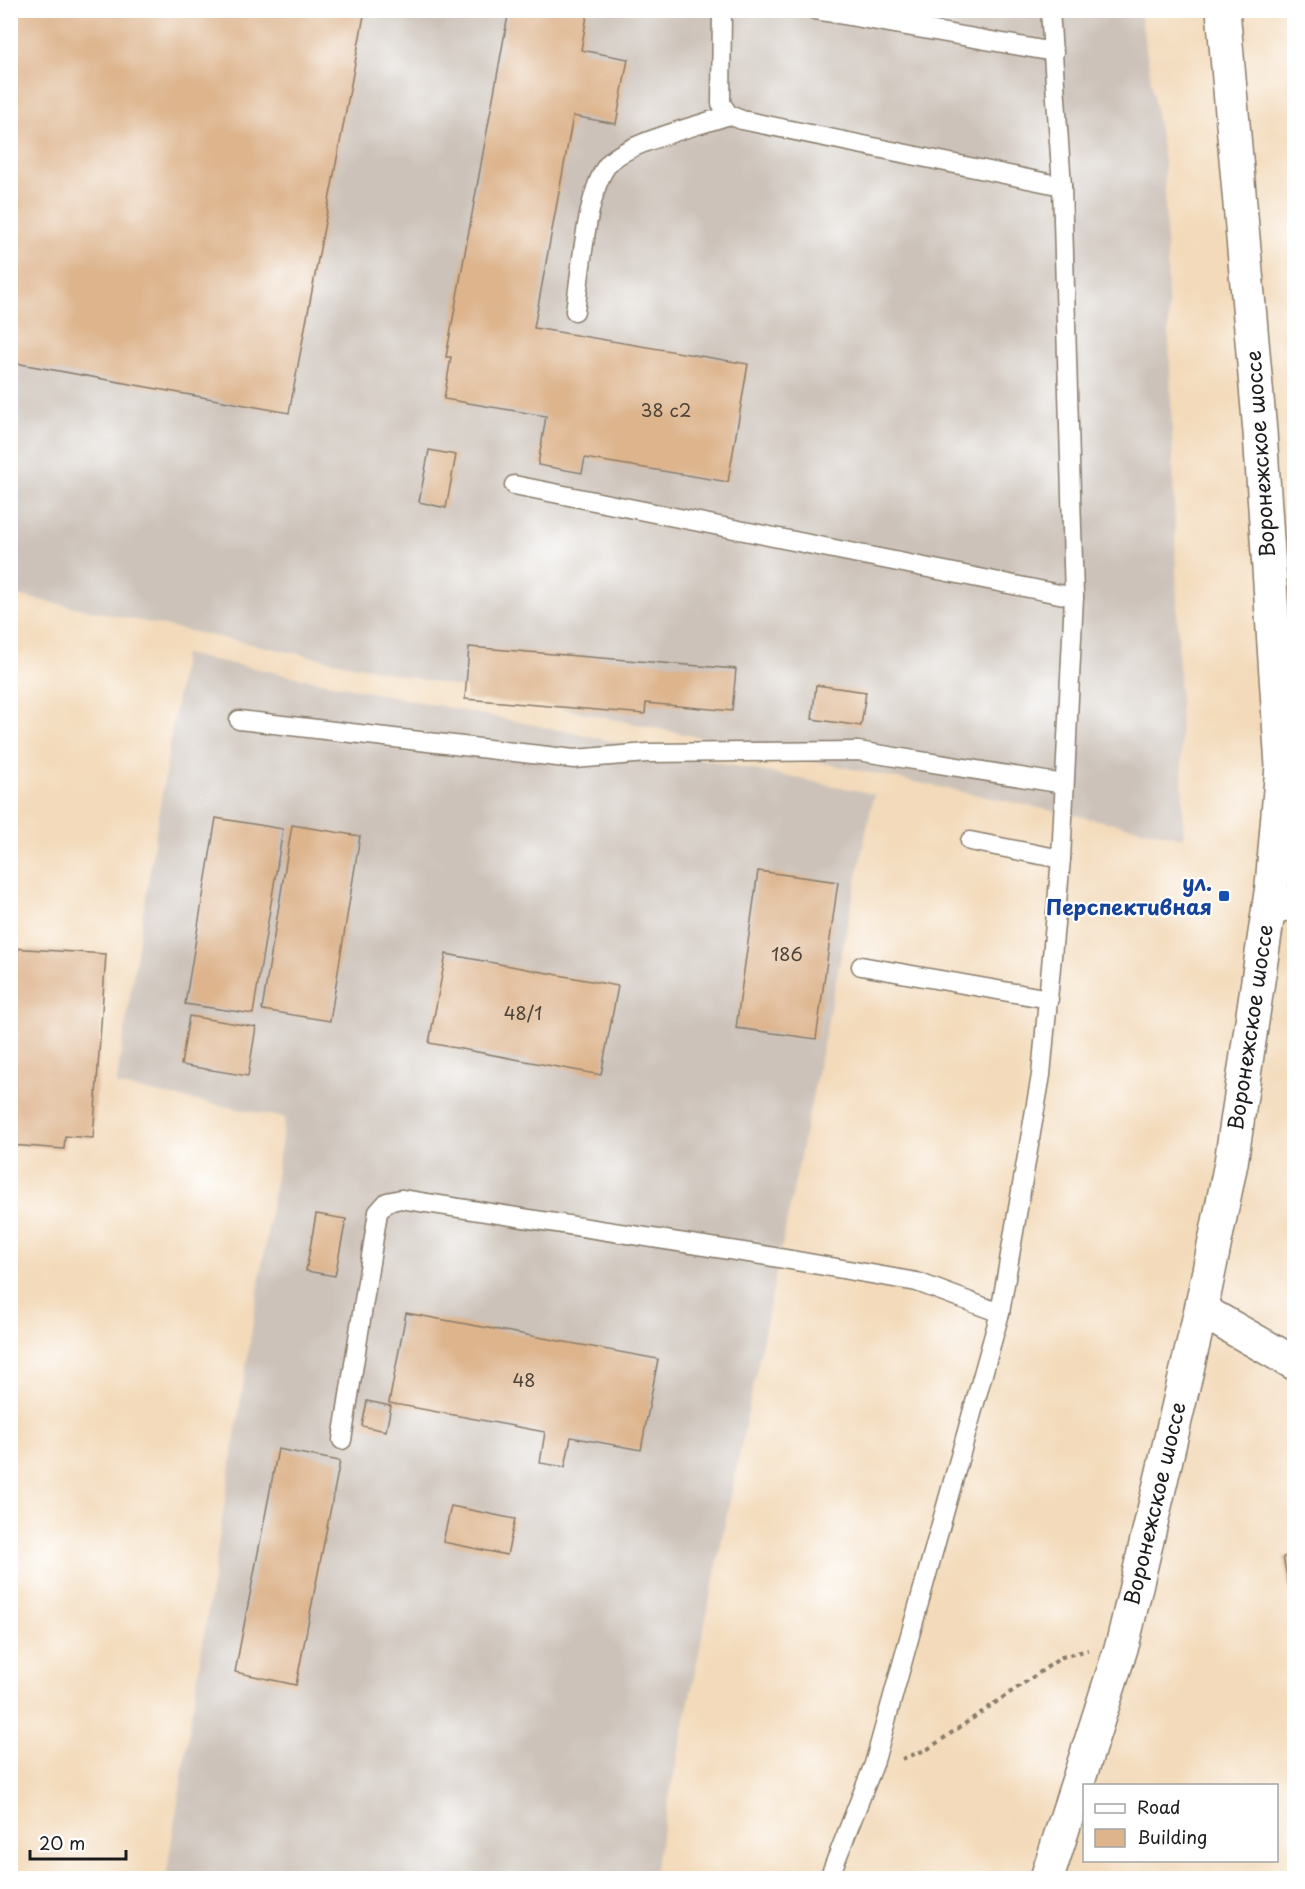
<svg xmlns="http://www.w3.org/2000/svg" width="1305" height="1889" font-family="'Playpen Sans',sans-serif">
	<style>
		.industrial { fill: #ccc2b9 }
		.building { fill: #ddb48c }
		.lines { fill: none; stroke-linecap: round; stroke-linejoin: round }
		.lane-casing { stroke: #887b6b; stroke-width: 21 }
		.street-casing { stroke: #887b6b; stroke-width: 36 }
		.secondary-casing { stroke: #887b6b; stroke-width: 36 }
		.path { stroke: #887b6b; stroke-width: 4; stroke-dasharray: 4.5 4.5; stroke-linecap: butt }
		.lane { stroke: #fff; stroke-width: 18 }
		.street { stroke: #fff; stroke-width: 33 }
		.secondary { stroke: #fff; stroke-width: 33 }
		.transit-dot { fill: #1a4fb4; stroke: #fff; stroke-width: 2 }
		.labels { text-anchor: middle; stroke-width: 4.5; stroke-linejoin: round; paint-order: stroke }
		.number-label { font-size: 18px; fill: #4c4238 }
		.street-label { font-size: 21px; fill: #1c1c1c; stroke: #fff }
		.transit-label { font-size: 21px; font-weight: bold; fill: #164399; stroke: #fff; text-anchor: end }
	</style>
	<rect width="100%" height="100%" fill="#fff"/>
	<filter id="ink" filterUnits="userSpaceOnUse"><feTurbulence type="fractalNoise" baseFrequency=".0167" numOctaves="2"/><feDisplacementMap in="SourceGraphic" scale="12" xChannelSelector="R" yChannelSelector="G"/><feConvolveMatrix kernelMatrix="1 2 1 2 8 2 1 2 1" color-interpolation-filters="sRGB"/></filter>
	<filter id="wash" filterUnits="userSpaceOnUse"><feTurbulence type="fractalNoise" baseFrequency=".008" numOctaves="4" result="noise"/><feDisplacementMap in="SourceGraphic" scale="24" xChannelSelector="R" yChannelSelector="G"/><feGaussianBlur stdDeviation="1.35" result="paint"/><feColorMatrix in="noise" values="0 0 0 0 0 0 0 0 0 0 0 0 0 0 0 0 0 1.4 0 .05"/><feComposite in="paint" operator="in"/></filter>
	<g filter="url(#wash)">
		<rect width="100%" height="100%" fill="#f3daba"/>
		<g class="industrial">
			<path d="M 11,11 L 1140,11 L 1164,162 L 1184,838 L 11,594 Z"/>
			<path d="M 184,654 L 874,794 L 653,1878 L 166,1878 L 285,1118 L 116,1085 Z"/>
		</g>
		<g id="blocks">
			<g class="building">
				<path d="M 10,10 L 365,10 L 289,413 L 10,362 Z"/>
				<path d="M 509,10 L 588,10 L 581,50 L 628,59 L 616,124 L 573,116 L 534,328 L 748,364 L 728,482 L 585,458 L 582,473 L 538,465 L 546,416 L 444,399 L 451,357 L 446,357 Z"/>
				<path d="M 429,450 L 456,455 L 446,508 L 419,502 Z"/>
				<path d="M 469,647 L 736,669 L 732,711 L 646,703 L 645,714 L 465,699 Z"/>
				<path d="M 816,685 L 866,692 L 861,726 L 812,719 Z"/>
				<path d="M 216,818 L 283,829 L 253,1014 L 185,1004 Z"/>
				<path d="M 292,825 L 360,836 L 330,1021 L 262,1010 Z"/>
				<path d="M 758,871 L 838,882 L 816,1039 L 736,1028 Z"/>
				<path d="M 10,948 L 106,954 L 93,1138 L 65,1136 L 64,1149 L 10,1145 Z"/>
				<path d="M 446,954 L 618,986 L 601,1075 L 429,1043 Z"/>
				<path d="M 189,1016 L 256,1027 L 248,1076 L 181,1065 Z"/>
				<path d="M 316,1214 L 346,1219 L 335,1276 L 306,1271 Z"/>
				<path d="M 406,1313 L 658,1359 L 641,1450 L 571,1437 L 565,1467 L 540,1463 L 545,1432 L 389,1403 Z"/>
				<path d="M 367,1401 L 391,1406 L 386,1431 L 362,1426 Z"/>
				<path d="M 278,1449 L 340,1461 L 296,1685 L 235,1672 Z"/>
				<path d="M 451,1506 L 515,1519 L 507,1555 L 443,1542 Z"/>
				<path d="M 1294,1555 L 1294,1607 L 1293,1607 L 1283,1557 Z"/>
			</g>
		</g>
	</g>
	<g filter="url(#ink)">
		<use href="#blocks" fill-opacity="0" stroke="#887b6b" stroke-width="1.5"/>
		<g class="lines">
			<defs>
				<g id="lane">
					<path d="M 722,10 L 721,103 L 729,115 L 742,120 L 1062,186"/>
					<path d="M 815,10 L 1054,52"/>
					<path d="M 575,311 C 581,274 586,189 609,163 C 628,142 701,125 729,115"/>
					<path d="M 514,485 L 1074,597"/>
					<path d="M 239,720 L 574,759 L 647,753 L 858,751 L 1064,784"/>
					<path d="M 970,841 L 1061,859"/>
					<path d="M 861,966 L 1049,999"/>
					<path d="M 342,1440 L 378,1212 L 387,1202 L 401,1199 L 762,1255 L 917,1282 L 1000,1313"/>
					<path d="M 829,1878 L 874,1764 L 1000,1313 L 1041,1075 L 1061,859 L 1074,597 L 1062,186 L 1050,10"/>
				</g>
				<g id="street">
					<path d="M 1269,907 L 1294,903"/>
					<path d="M 1201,1310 L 1294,1363"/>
				</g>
				<g id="secondary">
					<path id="s1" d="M 1047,1878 L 1123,1642 L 1201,1310 L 1231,1163 L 1272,886 L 1282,766 L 1260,432 L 1223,10"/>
				</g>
			</defs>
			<use href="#lane" class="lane-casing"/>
			<use href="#street" class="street-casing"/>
			<use href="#secondary" class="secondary-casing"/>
			<path class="path" d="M 902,1759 L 928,1749 L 1062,1657 L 1088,1650"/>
			<use href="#lane" class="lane"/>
			<use href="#street" class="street"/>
			<use href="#secondary" class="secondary"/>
		</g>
	</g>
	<rect class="transit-dot" x="1218" y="890" width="12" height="12" rx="3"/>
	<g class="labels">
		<g class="number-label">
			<text x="666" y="417">38 с2</text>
			<text x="787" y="961">186</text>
			<text x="523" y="1020">48/1</text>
			<text x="524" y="1387">48</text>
		</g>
		<g class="street-label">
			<text transform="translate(1261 454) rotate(-94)" y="7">Воронежское шоссе</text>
			<text dy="7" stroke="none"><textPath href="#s1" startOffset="876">Воронежское шоссе</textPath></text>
			<text dy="7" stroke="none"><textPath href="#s1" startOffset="390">Воронежское шоссе</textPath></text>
		</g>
		<g class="transit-label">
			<text x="1212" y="891">ул.<tspan x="1212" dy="24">Перспективная</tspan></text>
		</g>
	</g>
	<rect width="1305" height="1889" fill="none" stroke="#fff" stroke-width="36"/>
	<rect x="1083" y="1784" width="195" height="78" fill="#ffffff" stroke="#a4a4a4" stroke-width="1.5"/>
	<rect x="1095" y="1804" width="30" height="9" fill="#ffffff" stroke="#a4a4a4" stroke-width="1.5"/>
	<text x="1137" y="1814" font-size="18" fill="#1c1c1c">Road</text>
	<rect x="1095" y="1829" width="30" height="18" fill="#ddb48c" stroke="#a4a4a4" stroke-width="1.5"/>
	<text x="1137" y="1844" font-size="18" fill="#1c1c1c">Building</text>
	<path d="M30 1850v9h96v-9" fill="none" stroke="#1c1c1c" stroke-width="3"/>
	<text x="39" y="1850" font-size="18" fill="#1c1c1c" stroke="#ffffff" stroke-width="4.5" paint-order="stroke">20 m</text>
</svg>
